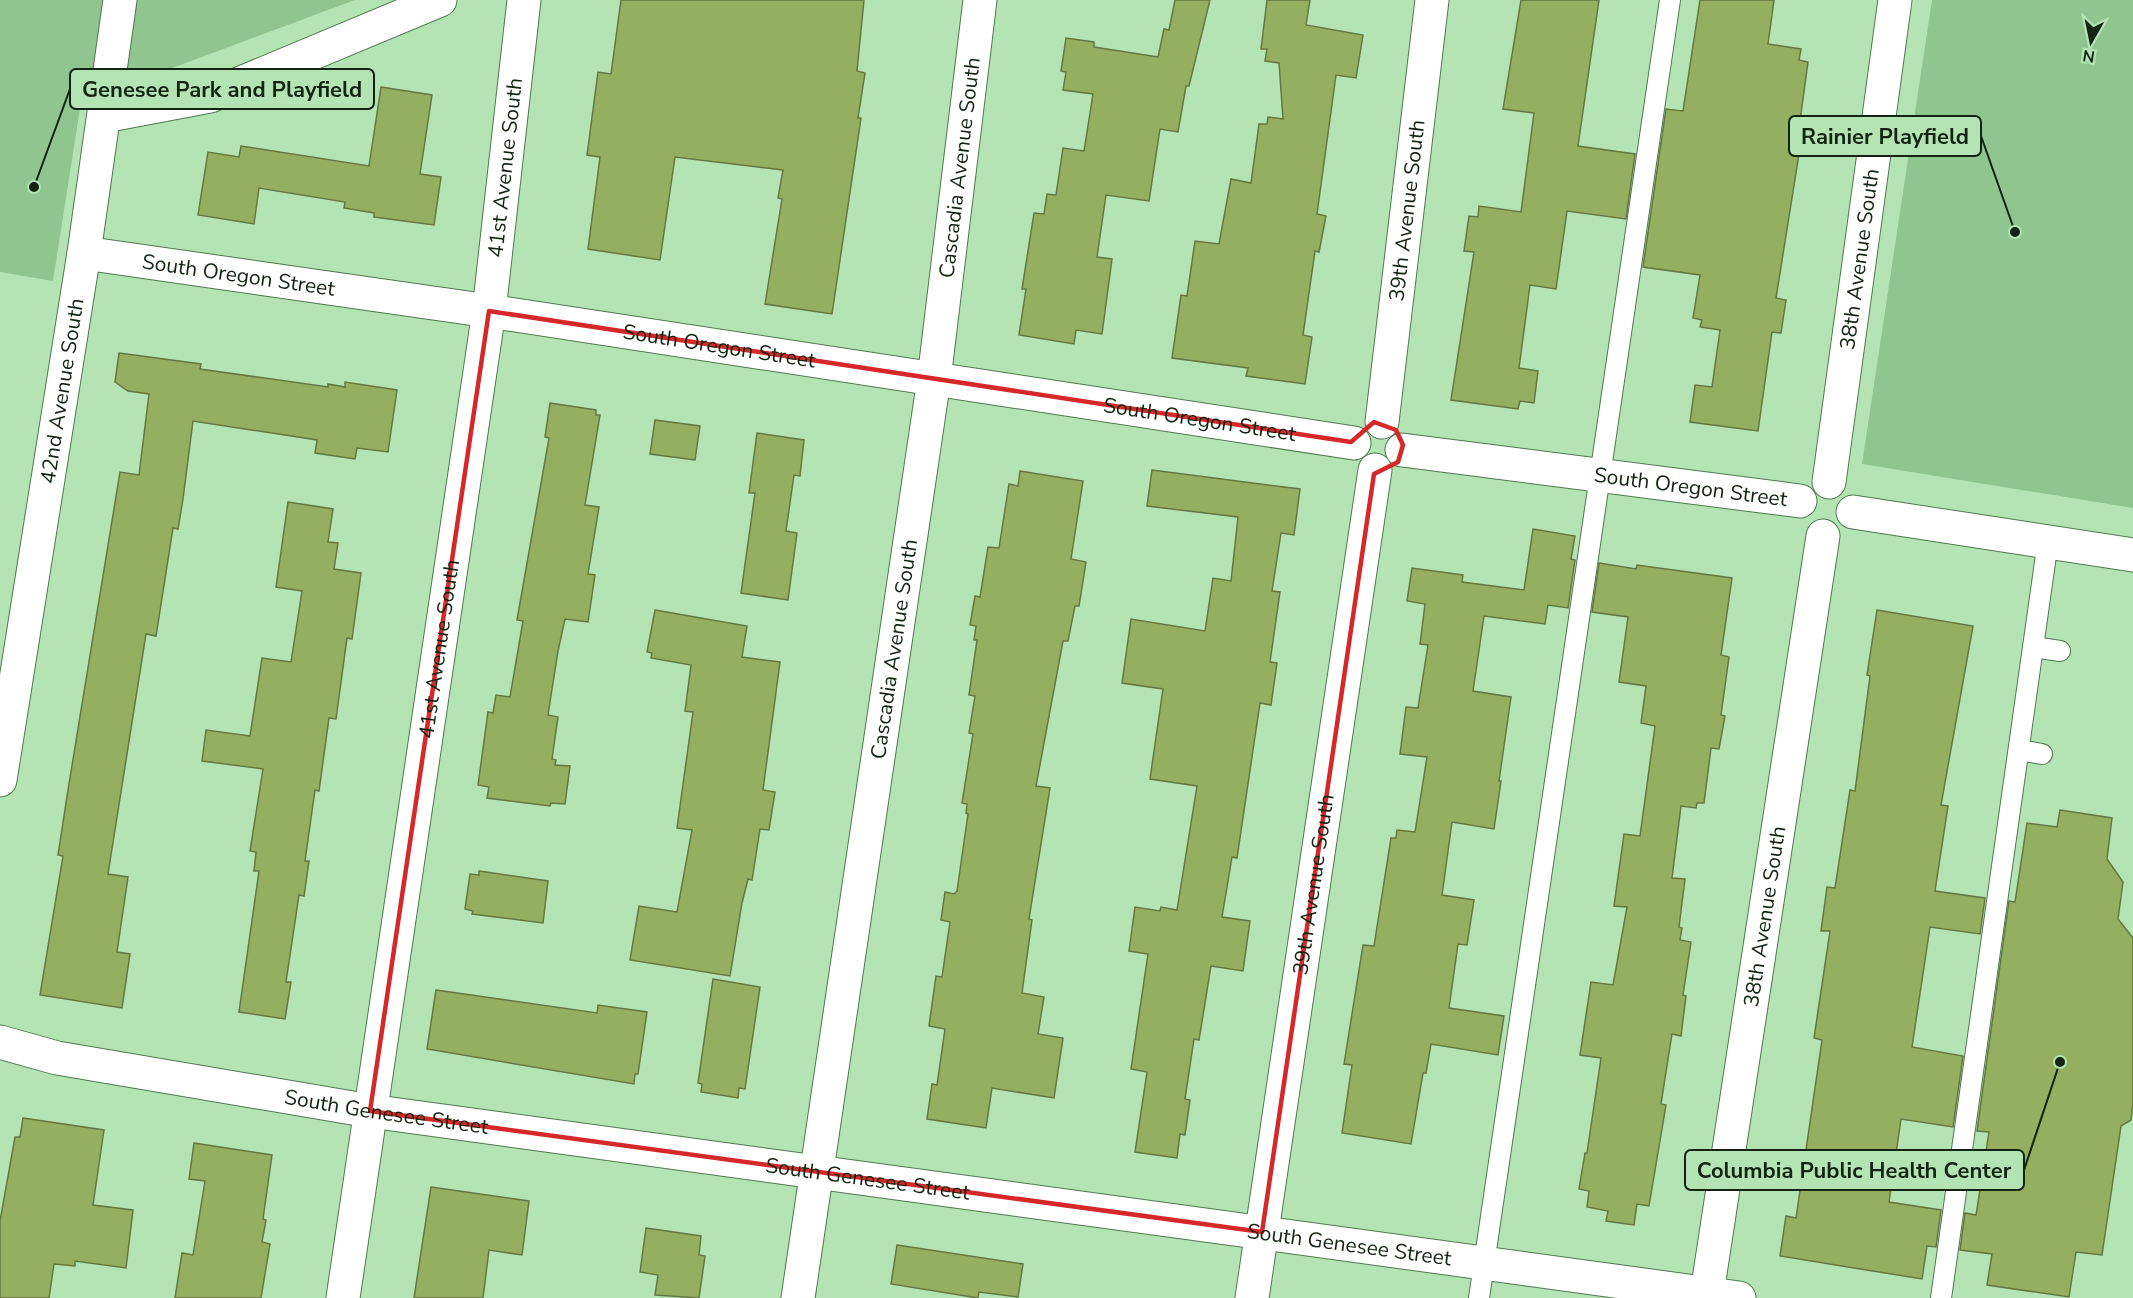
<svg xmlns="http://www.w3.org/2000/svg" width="2133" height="1298" font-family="'Nunito Sans',sans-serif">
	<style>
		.green { fill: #90c58f }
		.building { fill: #95af60; stroke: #657740; stroke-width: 1.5 }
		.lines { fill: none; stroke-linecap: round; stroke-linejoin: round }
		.lane-casing { stroke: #4e794e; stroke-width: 22 }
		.street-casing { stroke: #4e794e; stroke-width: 35 }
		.secondary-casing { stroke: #4e794e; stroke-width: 35 }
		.lane { stroke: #fff; stroke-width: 20 }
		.street { stroke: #fff; stroke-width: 33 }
		.secondary { stroke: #fff; stroke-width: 33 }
		.marked { fill: none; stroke: #d62828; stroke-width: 4.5; stroke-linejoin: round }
		.labels { text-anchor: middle; stroke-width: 6; stroke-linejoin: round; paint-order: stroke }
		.street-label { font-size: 21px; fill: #122412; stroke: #b5e4b4 }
		.leader { fill: none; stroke: #122412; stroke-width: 2 }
		.callout-dot { fill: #122412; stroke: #b5e4b4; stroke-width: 2 }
		.callout { fill: #b5e4b4; stroke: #122412; stroke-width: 2 }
		.callout-label { font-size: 22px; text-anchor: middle; font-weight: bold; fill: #122412 }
	</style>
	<rect width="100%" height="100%" fill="#b5e4b4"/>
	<g class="green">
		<path d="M 0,0 L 355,0 L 81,102 L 53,281 L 0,272 Z"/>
		<path d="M 1932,0 L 2133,0 L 2133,508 L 1862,464 Z"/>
	</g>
	<g class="building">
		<path d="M 621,0 L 864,0 L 857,71 L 865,73 L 858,118 L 861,118 L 832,314 L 765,304 L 782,199 L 778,198 L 783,170 L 675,157 L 660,260 L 588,249 L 600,157 L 587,155 L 598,72 L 611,74 Z"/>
		<path d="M 1175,0 L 1210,0 L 1189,86 L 1186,86 L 1178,132 L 1160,129 L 1149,201 L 1106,195 L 1097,257 L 1112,259 L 1102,334 L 1076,330 L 1074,344 L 1019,335 L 1026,289 L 1022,289 L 1034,213 L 1044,214 L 1047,194 L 1056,195 L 1063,148 L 1084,151 L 1093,94 L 1063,90 L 1066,72 L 1061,71 L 1066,38 L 1094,42 L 1094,47 L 1158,57 L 1164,29 L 1169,30 Z"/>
		<path d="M 1267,0 L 1310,0 L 1306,25 L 1363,35 L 1356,78 L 1336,75 L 1317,214 L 1326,216 L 1319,252 L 1315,251 L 1303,335 L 1312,337 L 1305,384 L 1246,376 L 1248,368 L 1172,358 L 1181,295 L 1187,296 L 1195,241 L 1219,244 L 1231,179 L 1251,183 L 1259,124 L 1267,124 L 1268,117 L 1283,119 L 1279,63 L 1265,61 L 1267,49 L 1261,49 Z"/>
		<path d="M 1521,0 L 1599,0 L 1578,146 L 1635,154 L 1626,219 L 1567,211 L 1556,289 L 1530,285 L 1519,368 L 1538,371 L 1534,403 L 1520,401 L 1518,409 L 1451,400 L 1474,252 L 1464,251 L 1469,216 L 1478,217 L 1479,206 L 1521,212 L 1534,113 L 1503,109 Z"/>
		<path d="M 1700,0 L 1774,0 L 1768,44 L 1801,49 L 1799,60 L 1808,62 L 1799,128 L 1803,129 L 1776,298 L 1786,300 L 1781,333 L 1772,332 L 1758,431 L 1690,422 L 1695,385 L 1712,387 L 1720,330 L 1700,327 L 1702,320 L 1693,318 L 1700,275 L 1643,267 L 1666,109 L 1683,111 Z"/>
		<path d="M 381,87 L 432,95 L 420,174 L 441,177 L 434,225 L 374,217 L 374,213 L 344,208 L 345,202 L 259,188 L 254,224 L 198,215 L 208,152 L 239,157 L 241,146 L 369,166 Z"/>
		<path d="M 119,353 L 201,364 L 200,369 L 328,387 L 328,384 L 345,387 L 345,382 L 397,390 L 388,452 L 357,448 L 355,459 L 315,453 L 317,440 L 193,421 L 183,499 L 178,529 L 173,528 L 156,636 L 146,634 L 108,874 L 128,877 L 117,952 L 130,954 L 122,1008 L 40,995 L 63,856 L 58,855 L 68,790 L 120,472 L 139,475 L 149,394 L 128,391 L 115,382 Z"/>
		<path d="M 550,403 L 596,410 L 596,415 L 600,415 L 585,505 L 599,507 L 588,574 L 595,575 L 588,622 L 565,619 L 558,651 L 548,715 L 558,717 L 552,759 L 556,760 L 555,765 L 570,766 L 565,804 L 551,803 L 550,806 L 487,798 L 489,787 L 478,785 L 488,712 L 493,713 L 496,695 L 510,697 L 523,621 L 517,620 L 549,438 L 545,437 Z"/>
		<path d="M 655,420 L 700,426 L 695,460 L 650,454 Z"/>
		<path d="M 757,433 L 804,440 L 800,476 L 794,475 L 786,531 L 797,533 L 788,600 L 741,593 L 755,493 L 749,493 Z"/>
		<path d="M 1152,470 L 1300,489 L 1294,535 L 1281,533 L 1272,591 L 1280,592 L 1270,662 L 1277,663 L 1271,705 L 1260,703 L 1237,858 L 1232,857 L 1222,917 L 1250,921 L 1243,971 L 1211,966 L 1199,1040 L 1194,1039 L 1185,1099 L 1190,1100 L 1185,1135 L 1180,1134 L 1177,1158 L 1135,1152 L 1147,1072 L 1131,1069 L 1148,954 L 1129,951 L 1135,907 L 1160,911 L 1161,907 L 1177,910 L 1197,786 L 1150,779 L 1163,689 L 1122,683 L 1131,619 L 1205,631 L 1213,578 L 1231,581 L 1238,517 L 1147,506 Z"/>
		<path d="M 1020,471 L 1083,481 L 1071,559 L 1086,562 L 1079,606 L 1075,606 L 1068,641 L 1063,641 L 1036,786 L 1050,788 L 1029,919 L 1032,920 L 1022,993 L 1044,997 L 1038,1034 L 1063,1038 L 1054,1098 L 992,1088 L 986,1128 L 927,1119 L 932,1084 L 937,1085 L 945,1029 L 929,1026 L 936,976 L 942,977 L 950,922 L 941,920 L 945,892 L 954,894 L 957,891 L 968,814 L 966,813 L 967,804 L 962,803 L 973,734 L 969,733 L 975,696 L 969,695 L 977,640 L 974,640 L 976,626 L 970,625 L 975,596 L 980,597 L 988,547 L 999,548 L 1009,484 L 1018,486 Z"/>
		<path d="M 288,502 L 333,509 L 328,542 L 338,543 L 334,569 L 361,573 L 352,639 L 347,638 L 336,719 L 329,718 L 319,791 L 315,790 L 305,861 L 309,861 L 304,896 L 299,895 L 286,982 L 291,982 L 285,1019 L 239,1012 L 259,871 L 254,871 L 256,852 L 250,851 L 263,769 L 202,761 L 206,730 L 250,736 L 262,658 L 291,662 L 302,591 L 276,587 Z"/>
		<path d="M 1533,529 L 1575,536 L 1571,559 L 1575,560 L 1568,608 L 1548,605 L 1545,624 L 1484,616 L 1473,691 L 1511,697 L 1499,781 L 1501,781 L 1494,829 L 1452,822 L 1442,895 L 1474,900 L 1467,945 L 1458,944 L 1449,1008 L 1504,1016 L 1498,1055 L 1431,1044 L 1426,1073 L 1423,1073 L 1411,1144 L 1342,1133 L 1352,1065 L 1344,1064 L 1363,945 L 1374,946 L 1391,838 L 1396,838 L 1397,830 L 1415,832 L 1427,757 L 1400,754 L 1406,707 L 1418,708 L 1428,645 L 1420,644 L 1425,604 L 1407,601 L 1412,568 L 1463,575 L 1462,582 L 1524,590 Z"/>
		<path d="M 1599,563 L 1636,569 L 1637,565 L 1732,578 L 1721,655 L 1729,657 L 1721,715 L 1725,716 L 1719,749 L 1711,748 L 1704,803 L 1697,803 L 1696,808 L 1681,806 L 1672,878 L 1685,879 L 1679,927 L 1682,928 L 1680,940 L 1691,942 L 1683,995 L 1686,996 L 1681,1036 L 1672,1034 L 1661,1104 L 1666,1105 L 1649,1206 L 1637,1204 L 1634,1225 L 1606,1221 L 1608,1211 L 1587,1207 L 1589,1191 L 1579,1189 L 1585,1153 L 1587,1153 L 1601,1058 L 1580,1055 L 1591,982 L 1613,985 L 1627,907 L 1614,906 L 1624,834 L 1640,836 L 1655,726 L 1641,723 L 1646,686 L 1619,682 L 1628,617 L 1592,612 Z"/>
		<path d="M 655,610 L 747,626 L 742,657 L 780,662 L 763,790 L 775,792 L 769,830 L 760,829 L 752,880 L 748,879 L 742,903 L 730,976 L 630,960 L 639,906 L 677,912 L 692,830 L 677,828 L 693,712 L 685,711 L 691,665 L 651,658 L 652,653 L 647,652 Z"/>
		<path d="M 1877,610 L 1973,626 L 1941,805 L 1948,806 L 1935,891 L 1985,898 L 1980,934 L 1930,927 L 1912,1047 L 1963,1056 L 1953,1127 L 1901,1119 L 1889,1202 L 1941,1210 L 1936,1247 L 1927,1246 L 1922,1279 L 1780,1256 L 1786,1216 L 1796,1218 L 1822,1040 L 1814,1038 L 1830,931 L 1821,931 L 1827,887 L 1835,888 L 1850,790 L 1855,791 L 1870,676 L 1867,675 Z"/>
		<path d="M 2060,810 L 2112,818 L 2107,859 L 2123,882 L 2118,919 L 2133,938 L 2133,1103 L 2131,1120 L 2121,1126 L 2102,1255 L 2076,1252 L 2069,1297 L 1987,1285 L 1992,1254 L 1960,1250 L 1965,1213 L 1976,1215 L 1989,1132 L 1977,1131 L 2009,901 L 2015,902 L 2027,823 L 2057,827 Z"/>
		<path d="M 479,871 L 548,881 L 543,923 L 472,914 L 473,911 L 465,909 L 470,874 L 479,875 Z"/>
		<path d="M 713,979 L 760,987 L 745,1089 L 739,1088 L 738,1098 L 701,1092 L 702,1084 L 698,1083 Z"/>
		<path d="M 436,990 L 597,1013 L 598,1005 L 647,1012 L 638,1074 L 635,1074 L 634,1084 L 427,1049 Z"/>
		<path d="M 23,1118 L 104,1130 L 93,1205 L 133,1210 L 126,1268 L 75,1261 L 75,1266 L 54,1264 L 49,1298 L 0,1298 L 0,1221 L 15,1137 L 20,1137 Z"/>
		<path d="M 194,1143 L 272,1155 L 263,1219 L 266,1220 L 262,1242 L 270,1244 L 261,1298 L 175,1298 L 182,1253 L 193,1255 L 205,1181 L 189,1179 Z"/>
		<path d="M 431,1187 L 529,1201 L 522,1255 L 489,1250 L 483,1298 L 414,1298 Z"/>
		<path d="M 646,1228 L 701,1236 L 699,1255 L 705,1256 L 699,1298 L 655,1295 L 658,1275 L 640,1272 Z"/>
		<path d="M 897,1245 L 1023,1264 L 1018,1297 L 979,1292 L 978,1298 L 891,1284 Z"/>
	</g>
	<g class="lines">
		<defs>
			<g id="lane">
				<path d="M 2033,647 L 2060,651"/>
				<path d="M 2019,750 L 2042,754"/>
				<path d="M 1479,1298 L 1670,0"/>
				<path d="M 1941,1298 L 2048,541"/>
			</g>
			<g id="street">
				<path d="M 104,116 L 210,96 L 440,0"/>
				<path id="s1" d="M 84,253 L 489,311 L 1354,443"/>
				<path id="s2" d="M 1382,422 L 1432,0"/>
				<path id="s3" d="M 1402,450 L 1800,501"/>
				<path id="s4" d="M 1829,482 L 1895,0"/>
				<path d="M 1853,512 L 2133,555"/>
				<path id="s5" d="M 0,780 L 84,253 L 120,0"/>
				<path id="s6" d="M 1707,1293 L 1823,536"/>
				<path id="s7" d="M 343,1298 L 489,311 L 524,0"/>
				<path id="s8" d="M 798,1298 L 934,379 L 980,0"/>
				<path id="s9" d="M 1252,1298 L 1375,470"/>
			</g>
			<g id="secondary">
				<path id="s10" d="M 0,1042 L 57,1058 L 370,1111 L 1739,1298"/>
			</g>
		</defs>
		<use href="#lane" class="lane-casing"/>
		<use href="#street" class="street-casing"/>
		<use href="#secondary" class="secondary-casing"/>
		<use href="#lane" class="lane"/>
		<use href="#street" class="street"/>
		<use href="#secondary" class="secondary"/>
	</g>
	<path class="marked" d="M 489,311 L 1351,442 L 1374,422 L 1396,430 L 1403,445 L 1398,462 L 1374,474 L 1262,1232 L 370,1111 Z"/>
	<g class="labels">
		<g class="street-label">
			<text dy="7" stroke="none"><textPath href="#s7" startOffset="1142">41st Avenue South</textPath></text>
			<text dy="7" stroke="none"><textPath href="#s8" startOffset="1142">Cascadia Avenue South</textPath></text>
			<text dy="7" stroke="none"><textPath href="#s2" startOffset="213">39th Avenue South</textPath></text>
			<text dy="7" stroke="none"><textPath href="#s4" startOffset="225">38th Avenue South</textPath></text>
			<text dy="7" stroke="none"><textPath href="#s1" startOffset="156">South Oregon Street</textPath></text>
			<text dy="7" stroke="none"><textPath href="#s1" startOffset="642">South Oregon Street</textPath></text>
			<text dy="7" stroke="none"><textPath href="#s5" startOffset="394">42nd Avenue South</textPath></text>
			<text dy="7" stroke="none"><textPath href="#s1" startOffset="1128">South Oregon Street</textPath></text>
			<text dy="7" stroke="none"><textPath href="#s3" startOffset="291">South Oregon Street</textPath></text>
			<text dy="7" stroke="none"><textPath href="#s7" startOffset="656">41st Avenue South</textPath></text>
			<text dy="7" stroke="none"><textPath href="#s8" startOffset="656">Cascadia Avenue South</textPath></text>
			<text dy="7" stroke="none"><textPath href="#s9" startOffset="418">39th Avenue South</textPath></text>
			<text dy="7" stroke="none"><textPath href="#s6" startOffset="381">38th Avenue South</textPath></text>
			<text dy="7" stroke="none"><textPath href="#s10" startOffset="393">South Genesee Street</textPath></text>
			<text dy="7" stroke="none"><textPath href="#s10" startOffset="879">South Genesee Street</textPath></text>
			<text dy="7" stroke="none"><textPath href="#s10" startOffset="1365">South Genesee Street</textPath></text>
		</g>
	</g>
	<path class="leader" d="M34 187L70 89M2015 232L1981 136M2060 1062L2024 1170"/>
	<g class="callout-dot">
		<circle cx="34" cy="187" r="6"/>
		<circle cx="2015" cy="232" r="6"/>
		<circle cx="2060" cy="1062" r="6"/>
	</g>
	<g class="callout">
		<rect x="70" y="69" width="304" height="40" rx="6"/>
		<rect x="1789" y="116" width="192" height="40" rx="6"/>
		<rect x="1685" y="1150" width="339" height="40" rx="6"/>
	</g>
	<g class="callout-label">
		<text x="222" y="97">Genesee Park and Playfield</text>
		<text x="1885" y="144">Rainier Playfield</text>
		<text x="1854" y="1178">Columbia Public Health Center</text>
	</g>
	<g transform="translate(2091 42) rotate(189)" stroke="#b5e4b4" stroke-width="4.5" paint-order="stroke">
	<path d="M0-4.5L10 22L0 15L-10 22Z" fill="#122412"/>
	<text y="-9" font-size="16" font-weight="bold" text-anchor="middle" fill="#122412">N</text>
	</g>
</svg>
